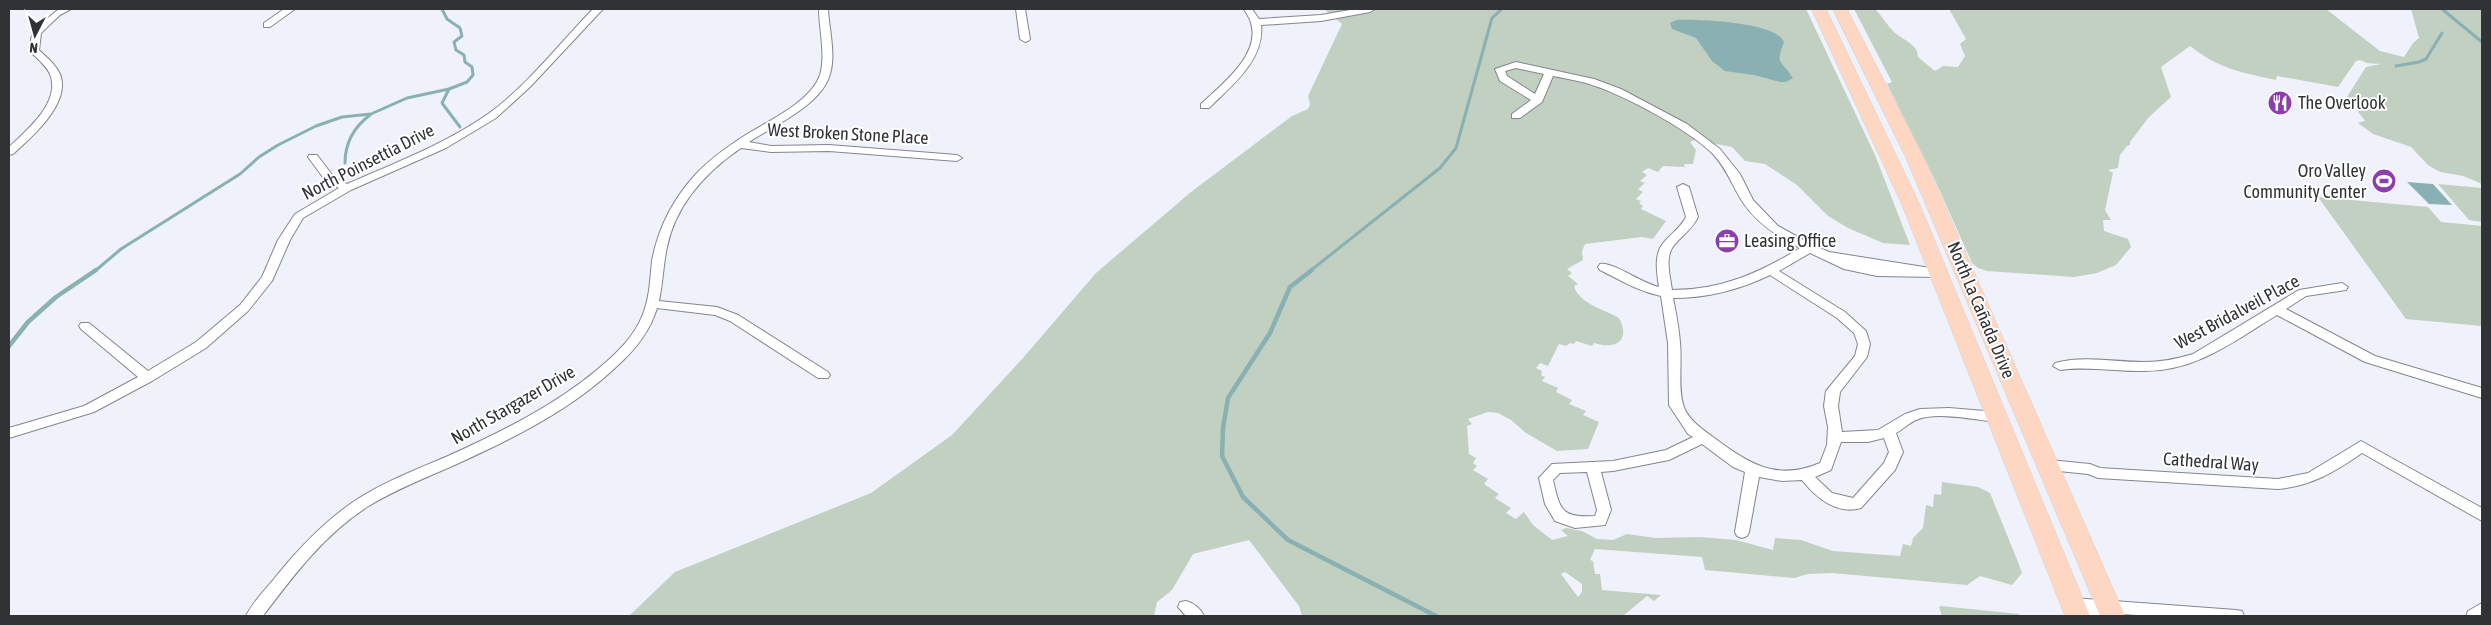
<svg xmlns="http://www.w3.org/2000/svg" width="2491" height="625" font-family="'Asap Condensed',sans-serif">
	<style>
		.green { fill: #c2d0c1; fill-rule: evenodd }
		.water { fill: #89b1b3 }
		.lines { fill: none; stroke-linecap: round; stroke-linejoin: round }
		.stream-far1 { stroke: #89b1b3; stroke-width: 3 }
		.stream { stroke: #89b1b3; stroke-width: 4.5 }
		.street-casing { stroke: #84868f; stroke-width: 2 }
		.primary-casing { stroke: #d2d2d3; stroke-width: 1 }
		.street { fill: #fff; fill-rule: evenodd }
		.primary { fill: #fdd7c1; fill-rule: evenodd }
		.labels { text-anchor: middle; stroke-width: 4; stroke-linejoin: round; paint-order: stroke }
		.poi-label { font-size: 18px; fill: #313236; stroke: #fff; text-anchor: start }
		.street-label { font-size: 18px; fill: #313236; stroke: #fff }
	</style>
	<rect width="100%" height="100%" fill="#eff2fb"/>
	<g class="green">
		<path d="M 1324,9 L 1806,9 L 1875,155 L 1910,245 L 1883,243 L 1848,228 L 1828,216 L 1797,185 L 1765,164 L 1745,161 L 1732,147 L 1695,140 L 1690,142 L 1696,150 L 1693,164 L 1684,164 L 1685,167 L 1663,166 L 1658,172 L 1648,168 L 1642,172 L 1647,175 L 1640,181 L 1645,183 L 1638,189 L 1643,192 L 1636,199 L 1641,201 L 1639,203 L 1643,206 L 1641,209 L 1666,221 L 1653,239 L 1642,237 L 1585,244 L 1582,251 L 1583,260 L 1567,269 L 1572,273 L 1568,276 L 1578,284 L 1574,286 C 1579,304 1604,309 1619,318 C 1631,341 1616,350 1594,343 L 1592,346 L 1576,341 L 1574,344 L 1570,343 L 1566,346 L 1559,344 L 1548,366 L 1540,363 L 1536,368 L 1542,371 L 1541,375 L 1545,377 L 1542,381 L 1558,388 L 1556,392 L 1572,400 L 1569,404 L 1586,411 L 1583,415 L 1599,422 L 1588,449 L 1557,451 L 1526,433 L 1511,420 L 1498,413 L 1488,412 L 1468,419 L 1472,424 L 1467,426 L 1469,454 L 1476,458 L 1473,463 L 1477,466 L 1473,470 L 1488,479 L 1484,484 L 1499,494 L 1495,498 L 1511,508 L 1506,513 L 1516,519 L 1524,512 L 1533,525 L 1552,540 L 1568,536 L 1561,530 L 1566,528 L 1582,531 L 1597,539 L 1613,540 L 1627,534 L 1656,538 L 1700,537 L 1736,540 L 1773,550 L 1775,538 L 1801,540 L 1833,551 L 1900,556 L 1903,544 L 1911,546 L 1913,538 L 1923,528 L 1926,505 L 1933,507 L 1934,494 L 1941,495 L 1942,482 L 1978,487 L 1990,493 L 2018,562 L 2022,573 L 2012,585 L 1980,576 L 1967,585 L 1832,573 L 1808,574 L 1794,578 L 1705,570 L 1702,557 L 1595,549 L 1590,560 L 1593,561 L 1595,574 L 1600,574 L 1602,590 L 1661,595 L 1654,601 L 1647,596 L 1623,616 L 1302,616 L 1299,606 L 1249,540 L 1193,554 L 1172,590 L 1157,602 L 1154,616 L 629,616 L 675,572 L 871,493 L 952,435 L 1023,358 L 1096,273 L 1191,192 L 1292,116 L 1308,109 L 1310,104 L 1308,96 L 1342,24 ZM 1565,572 L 1582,584 L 1582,592 L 1578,597 L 1561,574 Z"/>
		<path d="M 1854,9 L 1875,9 C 1882,16 1887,25 1894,32 C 1903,40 1918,44 1918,57 L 1935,71 L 1943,66 L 1958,67 L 1965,56 L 1960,44 L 1966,39 L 1949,9 L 2326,9 L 2380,51 L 2404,57 L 2413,43 L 2419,38 L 2411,9 L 2482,9 L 2482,184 L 2463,176 L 2440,172 L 2428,165 L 2411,147 L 2373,134 L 2358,123 L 2365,121 L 2347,97 L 2366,67 L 2381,64 L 2367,63 L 2360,60 L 2356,61 L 2338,87 L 2277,76 L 2276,80 C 2239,72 2220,69 2190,46 L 2161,67 L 2171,97 L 2149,117 L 2130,142 L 2130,145 L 2127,146 L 2120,155 L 2118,168 L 2108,170 L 2113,173 L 2105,210 L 2111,220 L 2103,220 L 2104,231 L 2128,239 L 2131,247 L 2116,265 L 2097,273 L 2074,277 L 1987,271 L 1978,268 L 1972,263 L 1934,178 L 1887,84 L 1892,82 Z"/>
		<path d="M 2438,184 L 2482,188 L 2482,222 L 2469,220 Z"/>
		<path d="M 2318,197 L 2428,207 L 2441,222 L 2482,226 L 2482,326 L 2406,319 Z"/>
		<path d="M 1941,606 L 2019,614 L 2020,616 L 1942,616 L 1939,607 Z"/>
	</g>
	<g class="water">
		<path d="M 1677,20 C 1697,19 1777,22 1784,42 C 1775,66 1781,59 1793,78 L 1786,82 L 1780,82 L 1754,75 L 1725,71 L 1712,61 L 1696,38 L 1672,29 L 1670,23 Z"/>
		<path d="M 2407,182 L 2433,184 L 2452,205 L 2429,204 Z"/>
	</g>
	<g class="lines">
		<g class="stream-far1">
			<path d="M 2442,9 L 2482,42"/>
			<path d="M 2396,66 L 2419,62 L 2426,59 L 2442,33"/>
			<path d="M 449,89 L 442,103 L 460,127"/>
			<path d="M 345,163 C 345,142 354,127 370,115"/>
			<path d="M 95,271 L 121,249 L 240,174 L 259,157 L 278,145 L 316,126 L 342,117 L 371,114 L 407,98 L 449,89 L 467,82 L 473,75 L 472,67 L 465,62 L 464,55 L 456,50 L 454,42 L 462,36 L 460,28 L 447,19 L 442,9"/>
			<path d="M 1310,271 L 1440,168 L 1456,148 L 1492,18 L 1502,9"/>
		</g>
		<g class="stream">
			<path d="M 1312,270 L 1290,287 L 1270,333 L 1228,398 L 1223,428 L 1222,456 L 1243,497 L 1288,540 L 1436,616"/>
			<path d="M 9,346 L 28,322 L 56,297 L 96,270"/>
		</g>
		<defs>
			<g id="street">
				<path d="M 59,9 L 71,9 L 60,15 L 41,33 L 39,50 C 46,57 58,66 61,77 C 69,105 31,138 13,154 L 9,155 L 9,147 C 26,131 59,104 51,77 C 48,66 36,58 29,50 L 33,30 Z"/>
				<path d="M 284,9 L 295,9 L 270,27 L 264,27 L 264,23 Z"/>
				<path d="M 593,9 L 603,9 L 530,87 L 496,118 L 446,148 L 351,190 L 303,218 L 290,240 L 272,281 L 248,311 L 206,348 L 152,381 L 94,412 L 9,438 L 9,428 L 84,406 L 138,377 L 81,329 L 79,326 L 81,323 L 89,323 L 148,371 L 196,342 L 240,305 L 262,277 L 278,240 L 295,214 L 339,188 L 325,180 L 308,157 L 309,155 L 317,155 L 333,176 L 347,184 C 395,163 445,144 488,114 C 525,88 561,42 593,9 Z"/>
				<path d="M 819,9 L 828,9 C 829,29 836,54 830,74 C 822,105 773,126 749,142 L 771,146 L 829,145 L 957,155 L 962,158 L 957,161 L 829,151 L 771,152 L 741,148 C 706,172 676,204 667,247 C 663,265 663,283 659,301 L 717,307 L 738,315 L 828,372 L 830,375 L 828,378 L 818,378 L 730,321 L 715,315 L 657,308 C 650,332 634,351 616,367 C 572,409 514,438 459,463 C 428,477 396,489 367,507 C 324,535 293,576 263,616 L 246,616 C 253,601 268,587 278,574 C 301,546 326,520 356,500 C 384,482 417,469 448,456 C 501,432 554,406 598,369 C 616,354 635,336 643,314 C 650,296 650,279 652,261 C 658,228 673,199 696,174 C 710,159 727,147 744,136 C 766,122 811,102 820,75 C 826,55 819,29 819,9 Z"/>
				<path d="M 1016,9 L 1025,9 L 1030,39 L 1028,41 L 1025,42 L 1020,39 Z"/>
				<path d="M 1244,9 L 1252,9 L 1259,19 L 1321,15 L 1356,9 L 1375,9 L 1370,12 L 1321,21 L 1261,25 C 1265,60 1231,86 1209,108 L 1201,108 L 1201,104 C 1221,85 1261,55 1251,23 C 1250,18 1246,13 1244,9 Z"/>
				<path d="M 1516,62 L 1594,79 L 1621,89 L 1687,124 L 1720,149 L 1740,174 L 1753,200 L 1778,226 L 1807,242 L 1829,252 L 1943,270 L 1945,273 L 1939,277 L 1877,276 L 1844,269 L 1810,253 L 1779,271 L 1845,312 L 1866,331 L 1870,344 L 1867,357 L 1840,392 L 1838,406 L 1842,432 L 1878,430 L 1905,414 L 1920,409 L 1949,408 L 1997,412 L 2002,414 L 2004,417 L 2002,420 L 1997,422 C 1975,420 1936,411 1916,420 C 1909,423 1903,429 1896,433 L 1903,452 L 1895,470 L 1861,508 C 1837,515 1816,498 1802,480 L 1782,481 L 1759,477 L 1749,532 L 1747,536 L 1742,538 L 1737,536 L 1735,532 L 1745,472 L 1733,467 L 1702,444 L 1669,460 L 1613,471 L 1601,472 L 1611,510 L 1605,525 L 1575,528 L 1555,521 L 1545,504 L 1539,478 L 1552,464 L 1613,461 L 1666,450 L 1693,437 L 1688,434 L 1669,405 L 1668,343 L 1661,296 C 1638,291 1620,280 1600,270 L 1598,267 L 1600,264 C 1612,261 1643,284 1659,287 C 1657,273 1653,253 1665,241 C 1673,232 1681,227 1686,217 L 1677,187 L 1683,184 L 1689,187 L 1698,217 C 1692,229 1684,234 1675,244 C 1664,256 1670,275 1672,290 C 1720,290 1760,273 1800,248 C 1778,237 1756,223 1742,201 C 1732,185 1726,167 1712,153 C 1686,128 1621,93 1586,83 C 1575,80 1564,78 1553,76 L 1542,102 L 1520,118 L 1512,118 L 1512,114 L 1531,100 L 1500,81 L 1495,69 ZM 1516,68 L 1544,74 L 1535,94 L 1507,76 L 1505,71 ZM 1770,275 L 1837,318 L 1854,333 L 1858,344 L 1855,356 L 1826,391 L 1824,406 L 1828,427 L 1827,445 L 1820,463 C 1776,482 1748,463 1713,437 C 1702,429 1686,418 1683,404 C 1678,388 1682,360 1680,343 C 1679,328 1676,313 1673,298 C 1707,298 1739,290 1770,275 ZM 1884,438 L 1889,452 L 1884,463 L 1853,498 L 1832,493 L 1815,477 L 1831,470 L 1841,442 L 1868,442 ZM 1587,472 L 1597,510 L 1595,516 C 1561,518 1560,510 1553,480 L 1560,473 Z"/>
				<path d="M 2342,283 L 2348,287 L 2346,290 L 2306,296 L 2286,309 L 2375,356 L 2482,388 L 2482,398 L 2365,362 L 2277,315 C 2234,341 2197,371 2144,371 C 2116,372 2089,366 2060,370 L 2053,366 L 2055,363 C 2084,355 2114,362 2144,362 C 2161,362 2177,359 2193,354 L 2299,290 Z"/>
				<path d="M 2361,441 L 2482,508 L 2482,521 L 2362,453 C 2335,472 2311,486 2278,489 L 2098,478 L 2088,474 L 2049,470 L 2044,469 L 2042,465 L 2044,461 L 2049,460 L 2090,464 L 2100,468 L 2278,479 L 2308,473 Z"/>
				<path d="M 2073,598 L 2236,610 L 2242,611 L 2244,616 L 2152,616 L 2107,613 L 2109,616 C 2095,616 2072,618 2065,604 L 2067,599 Z"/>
				<path d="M 1186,601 C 1194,603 1201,609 1204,616 L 1186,616 L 1178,607 L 1180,602 Z"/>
				<path d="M 2482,603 L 2482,616 L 2466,616 L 2468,611 Z"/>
			</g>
			<g id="primary">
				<path d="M 1812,9 L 1826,9 L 1920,205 L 2090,616 L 2065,616 L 1902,205 Z"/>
				<path d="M 1833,9 L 1847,9 L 1924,158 L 2125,616 L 2100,616 L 1906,158 Z"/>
			</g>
		</defs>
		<use href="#street" class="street-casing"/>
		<use href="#primary" class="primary-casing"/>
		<use href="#street" class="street"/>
		<use href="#primary" class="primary"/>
	</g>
	<defs>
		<symbol id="restaurant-disc" viewBox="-11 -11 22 22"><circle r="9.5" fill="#8c3eaf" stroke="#fff"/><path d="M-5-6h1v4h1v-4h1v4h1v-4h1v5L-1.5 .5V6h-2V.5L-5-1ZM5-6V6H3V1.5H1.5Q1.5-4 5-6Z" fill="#fff"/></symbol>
		<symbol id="stadium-disc" viewBox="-11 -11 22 22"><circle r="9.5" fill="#8c3eaf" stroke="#fff"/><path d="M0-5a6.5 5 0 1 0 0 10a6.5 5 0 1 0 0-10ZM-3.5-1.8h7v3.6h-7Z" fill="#fff"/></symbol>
		<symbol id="office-disc" viewBox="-11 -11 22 22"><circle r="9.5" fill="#8c3eaf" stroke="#fff"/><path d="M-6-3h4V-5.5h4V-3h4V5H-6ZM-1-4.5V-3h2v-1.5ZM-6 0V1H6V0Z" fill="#fff"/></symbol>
	</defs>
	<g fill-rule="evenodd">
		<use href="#restaurant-disc" x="2266" y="89" width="28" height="28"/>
		<use href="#stadium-disc" x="2370" y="167" width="28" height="28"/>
		<use href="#office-disc" x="1713" y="227" width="28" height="28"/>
	</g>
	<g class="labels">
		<g class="poi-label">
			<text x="2298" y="109">The Overlook</text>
			<text x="2366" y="177" text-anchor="end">Oro Valley<tspan x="2366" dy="21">Community Center</tspan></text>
			<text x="1744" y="247">Leasing Office</text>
		</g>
		<g class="street-label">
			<text transform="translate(848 134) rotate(3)" y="6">West Broken Stone Place</text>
			<text transform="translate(368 162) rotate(-27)" y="6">North Poinsettia Drive</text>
			<text transform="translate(1981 310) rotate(67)" y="6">North La Cañada Drive</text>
			<text transform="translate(2237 312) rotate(-28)" y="6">West Bridalveil Place</text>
			<text transform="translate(513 405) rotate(-30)" y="6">North Stargazer Drive</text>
			<text transform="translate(2211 462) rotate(4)" y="6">Cathedral Way</text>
		</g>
	</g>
	<rect width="2491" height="625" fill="none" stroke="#313236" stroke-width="20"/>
	<g transform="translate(35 35) rotate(186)" stroke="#ffffff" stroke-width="4" paint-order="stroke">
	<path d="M0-4L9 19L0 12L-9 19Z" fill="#313236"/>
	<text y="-8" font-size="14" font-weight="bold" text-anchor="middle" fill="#313236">N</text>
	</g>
</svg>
